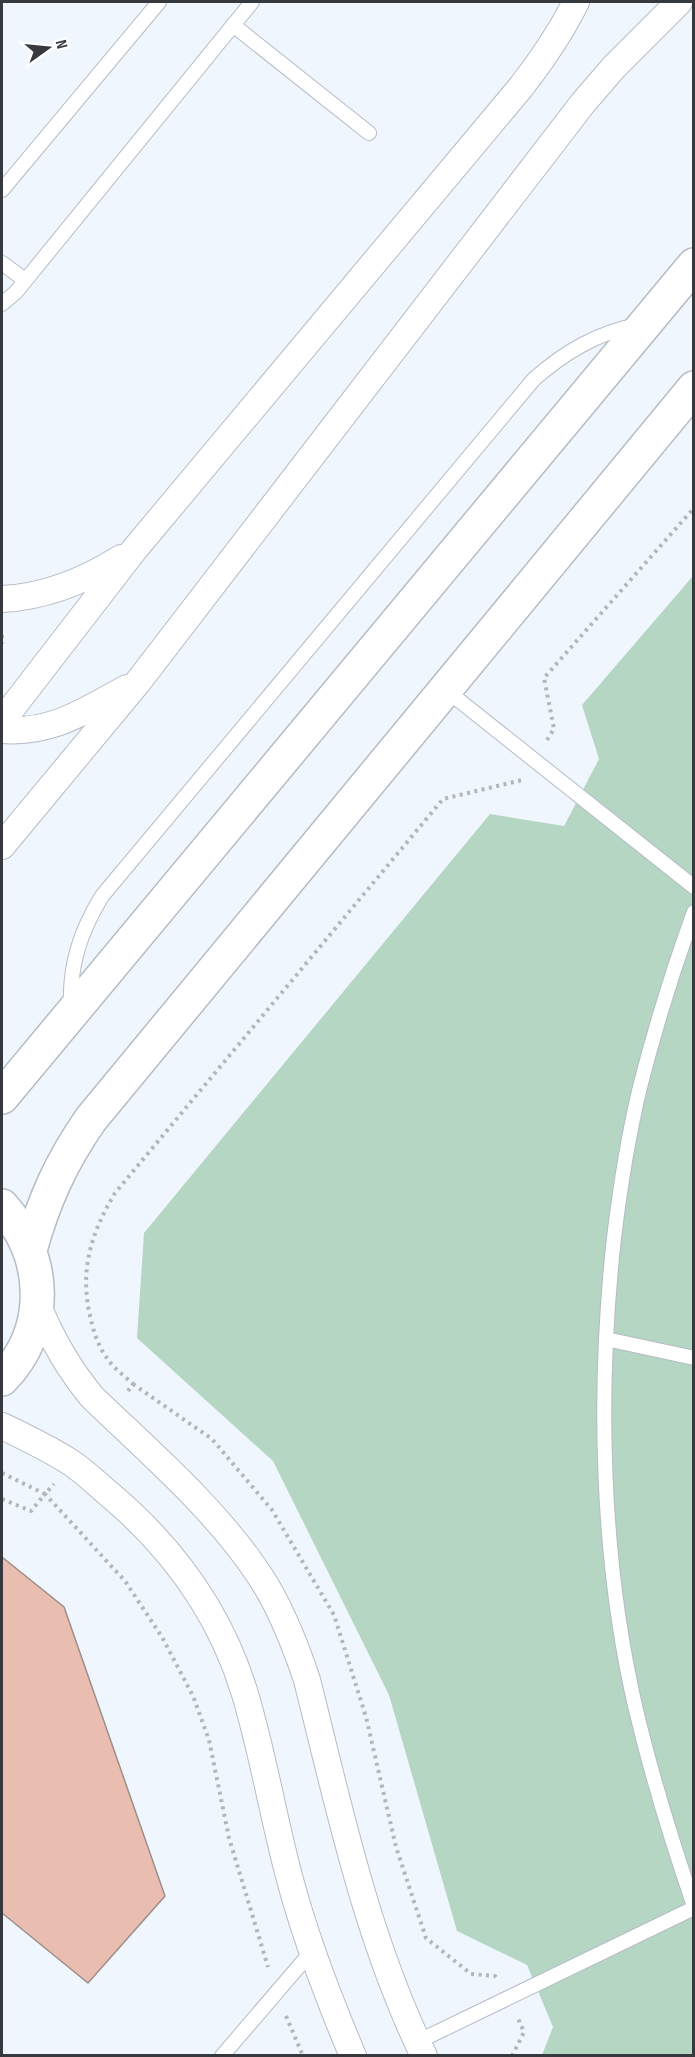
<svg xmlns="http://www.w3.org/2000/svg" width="695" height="2057" font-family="'Sofia Sans Condensed',sans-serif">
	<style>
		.green { fill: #b5d6c3 }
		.building { fill: #eabdb1; stroke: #9c8f8b; stroke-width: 1.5 }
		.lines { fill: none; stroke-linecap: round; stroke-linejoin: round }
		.service-casing { stroke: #b5bcc6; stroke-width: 16 }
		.minor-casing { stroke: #b5bcc6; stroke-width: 28 }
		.tertiary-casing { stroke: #b5bcc6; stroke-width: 36 }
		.path { stroke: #b2b6bd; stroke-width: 4; stroke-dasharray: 3 4.5; stroke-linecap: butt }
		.service { stroke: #fff; stroke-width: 14 }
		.minor { stroke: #fff; stroke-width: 26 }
		.tertiary { stroke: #fff; stroke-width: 33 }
	</style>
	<rect width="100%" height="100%" fill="#f0f6fe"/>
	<path class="green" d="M 693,576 L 693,2055 L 542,2055 L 553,2027 L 527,1965 L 457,1931 L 389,1695 L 273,1461 L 137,1338 L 144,1233 L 490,814 L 564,826 L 599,759 L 582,705 Z"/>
	<path class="building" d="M 2,1557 L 64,1607 L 165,1896 L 88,1983 L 2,1913 Z"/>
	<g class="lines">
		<defs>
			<g id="service">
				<path d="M 233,25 L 369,133"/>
				<path d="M 2,190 L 159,2"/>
				<path d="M 2,263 L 25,280"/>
				<path d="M 2,304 L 16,292 L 252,2"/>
				<path d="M 446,690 L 694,887"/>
				<path d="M 694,912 C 673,970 655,1028 640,1087 C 628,1137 620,1188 614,1238 C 597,1392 601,1560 636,1710 C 652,1777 672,1842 694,1906"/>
				<path d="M 71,1008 C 69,966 80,932 102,896 L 534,379 C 565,352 597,333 637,325"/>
				<path d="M 606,1339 L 694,1358"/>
				<path d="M 417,2042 L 694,1908"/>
				<path d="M 222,2056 L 312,1951"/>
			</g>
			<g id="minor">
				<path d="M 2,599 C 44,597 86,580 121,558"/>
				<path d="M 2,721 L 134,550 L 521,87 C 542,60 561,32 576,2"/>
				<path d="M 2,730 C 52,734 84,711 127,688"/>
				<path d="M 2,846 L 138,682 L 583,103 L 614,67 L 679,2"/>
				<path d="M 37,1303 C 51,1338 68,1368 92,1397 C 151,1454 215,1508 260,1576 C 281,1608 295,1644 307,1680 C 339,1807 366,1937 424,2056"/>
				<path d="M 2,1426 C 25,1437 48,1448 70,1462 C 84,1471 96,1483 109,1494 C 172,1547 221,1614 245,1694 C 263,1754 273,1816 289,1876 C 305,1937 328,1997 353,2056"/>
			</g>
			<g id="tertiary">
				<path d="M 2,1097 L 694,265"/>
				<path d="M 2,1206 C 47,1256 51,1329 2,1379"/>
				<path d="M 30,1250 C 44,1200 61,1162 91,1119 L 694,388"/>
			</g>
		</defs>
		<use href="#service" class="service-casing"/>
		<use href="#minor" class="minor-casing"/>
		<use href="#tertiary" class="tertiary-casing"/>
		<g class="path">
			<path d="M 2,635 L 2,644"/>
			<path d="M 547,740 L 554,729 L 544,678 L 694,508"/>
			<path d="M 133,1384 L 212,1439 L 272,1510 L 334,1615 L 366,1717 L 396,1847 L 426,1938 L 471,1974 L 495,1976 L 497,1978"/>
			<path d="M 128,1391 L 133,1384 C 125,1376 113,1368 107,1358 C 99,1348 94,1333 91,1320 C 79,1272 90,1235 115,1193 L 443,799 L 522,780"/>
			<path d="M 2,1473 L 45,1494 L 54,1484"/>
			<path d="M 2,1499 L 31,1511 L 45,1494 L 125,1581 L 162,1637 L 193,1696 L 209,1740 L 229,1838 L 268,1967"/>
			<path d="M 286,2016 L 303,2056"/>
			<path d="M 512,2056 L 524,2032 L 517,2016"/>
		</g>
		<use href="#service" class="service"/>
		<use href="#minor" class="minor"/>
		<use href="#tertiary" class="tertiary"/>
	</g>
	<rect width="695" height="2057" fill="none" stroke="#36393d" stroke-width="6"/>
	<g transform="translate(48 48) rotate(75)" stroke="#ffffff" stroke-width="4.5" paint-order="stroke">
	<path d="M0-4.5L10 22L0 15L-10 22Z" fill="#36393d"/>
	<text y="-9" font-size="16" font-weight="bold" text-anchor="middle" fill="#36393d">N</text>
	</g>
</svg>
